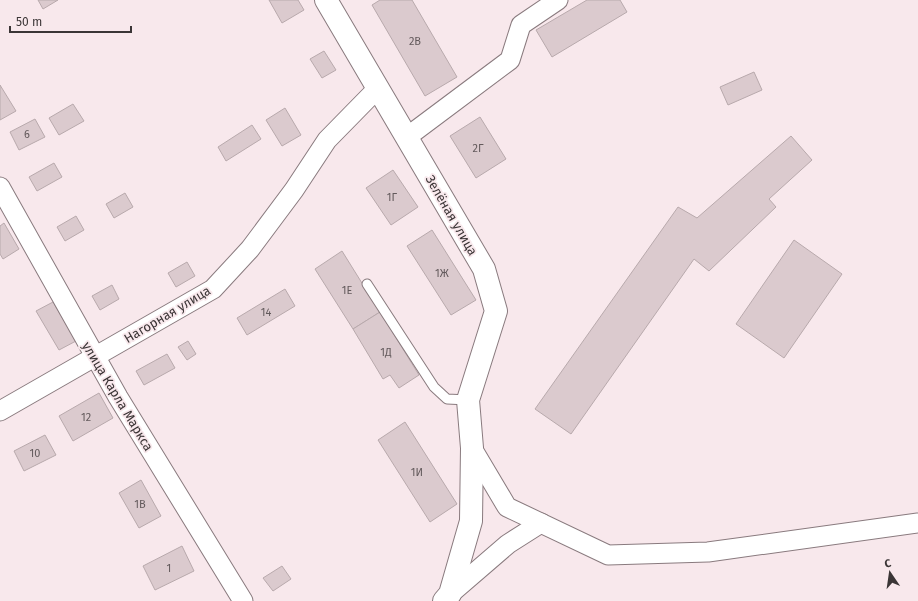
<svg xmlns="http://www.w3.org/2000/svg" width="918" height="601" font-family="'Fira Sans',sans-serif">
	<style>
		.building { fill: #dbcace; stroke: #b8a9ac }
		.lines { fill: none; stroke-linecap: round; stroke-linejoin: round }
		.service-casing { stroke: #897a7e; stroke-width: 11 }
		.minor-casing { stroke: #897a7e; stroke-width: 21 }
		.tertiary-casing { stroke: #897a7e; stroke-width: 24 }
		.service { stroke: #fff; stroke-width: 9 }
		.minor { stroke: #fff; stroke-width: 19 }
		.tertiary { stroke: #fff; stroke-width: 22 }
		.labels { text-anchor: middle; stroke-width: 3.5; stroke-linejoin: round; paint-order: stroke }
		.number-label { font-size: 11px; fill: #635a5c }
		.street-label { font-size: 13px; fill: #3b3536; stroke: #f8e8ec }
	</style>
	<rect width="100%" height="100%" fill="#f8e8ec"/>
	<g class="building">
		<path d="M 38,0 L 58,0 L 43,9 Z"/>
		<path d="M 269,0 L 298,0 L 304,10 L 282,23 Z"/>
		<path d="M 380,0 L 412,0 L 457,77 L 425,96 L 372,5 Z"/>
		<path d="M 587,0 L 620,0 L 627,12 L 552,57 L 536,30 Z"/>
		<path d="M 324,51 L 336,70 L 322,78 L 310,59 Z"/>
		<path d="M 754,72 L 762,90 L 728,105 L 720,87 Z"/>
		<path d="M 0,85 L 16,111 L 0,120 Z"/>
		<path d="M 73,104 L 84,121 L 59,135 L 49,118 Z"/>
		<path d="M 285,108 L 301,135 L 282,146 L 266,120 Z"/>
		<path d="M 480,117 L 506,159 L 476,178 L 450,136 Z"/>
		<path d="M 35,119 L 45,137 L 19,150 L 10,132 Z"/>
		<path d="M 252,125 L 261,139 L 226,161 L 218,147 Z"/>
		<path d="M 791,136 L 812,160 L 769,199 L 776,207 L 709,271 L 694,259 L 571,434 L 535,409 L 678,207 L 697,218 Z"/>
		<path d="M 54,163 L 62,177 L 37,191 L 29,177 Z"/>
		<path d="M 393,170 L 418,207 L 391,225 L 366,188 Z"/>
		<path d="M 125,193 L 133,207 L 114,218 L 106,204 Z"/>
		<path d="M 76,216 L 84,230 L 65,241 L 57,227 Z"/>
		<path d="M 4,223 L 19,249 L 3,259 L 0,254 L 0,226 Z"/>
		<path d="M 432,230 L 476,300 L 451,315 L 407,246 Z"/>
		<path d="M 794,240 L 842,274 L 784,358 L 736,324 Z"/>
		<path d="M 342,251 L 380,312 L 353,329 L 315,269 Z"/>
		<path d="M 187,262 L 195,276 L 176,287 L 168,273 Z"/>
		<path d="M 112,285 L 119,299 L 100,310 L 92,296 Z"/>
		<path d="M 285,289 L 295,306 L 247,335 L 237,318 Z"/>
		<path d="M 53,302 L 76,341 L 59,350 L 36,311 Z"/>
		<path d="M 380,312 L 419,375 L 399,388 L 390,375 L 383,379 L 353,329 Z"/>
		<path d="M 188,341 L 196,354 L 187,360 L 178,347 Z"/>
		<path d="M 167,354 L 175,368 L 144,385 L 136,371 Z"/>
		<path d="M 99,393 L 113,418 L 73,441 L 59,416 Z"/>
		<path d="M 405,422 L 457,504 L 430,522 L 378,440 Z"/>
		<path d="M 45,435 L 56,455 L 24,471 L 14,451 Z"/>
		<path d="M 141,480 L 161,516 L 139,528 L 119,493 Z"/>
		<path d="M 182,546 L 194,571 L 155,590 L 143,566 Z"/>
		<path d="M 282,566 L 291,579 L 273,591 L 263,578 Z"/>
	</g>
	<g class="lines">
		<defs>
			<path id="service" d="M 367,284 L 434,387 L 447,399 L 468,400"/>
			<g id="minor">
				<path d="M 407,137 L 510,60 L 521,25 L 558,0"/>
				<path d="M 0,187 L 118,397 L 243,601"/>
				<path d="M 0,411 L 213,289 L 250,249 L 294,190 L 327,140 L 378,88"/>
				<path d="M 472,448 L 507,507 L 608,555 L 708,552 L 918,523"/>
				<path d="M 450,594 L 508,544 L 541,523"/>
			</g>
			<path id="tertiary" d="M 326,0 L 484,269 L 496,311 L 468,400 L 472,448 L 471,521 L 450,594 L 444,601"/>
		</defs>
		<use href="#service" class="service-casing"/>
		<use href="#minor" class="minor-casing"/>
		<use href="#tertiary" class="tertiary-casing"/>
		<use href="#service" class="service"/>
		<use href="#minor" class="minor"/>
		<use href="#tertiary" class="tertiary"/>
	</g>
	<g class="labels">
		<g class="number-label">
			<text x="415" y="45">2В</text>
			<text x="27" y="138">6</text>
			<text x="478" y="152">2Г</text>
			<text x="392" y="201">1Г</text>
			<text x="442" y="277">1Ж</text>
			<text x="347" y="294">1Е</text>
			<text x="266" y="316">14</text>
			<text x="386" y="356">1Д</text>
			<text x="86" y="421">12</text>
			<text x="35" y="457">10</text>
			<text x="417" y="476">1И</text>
			<text x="140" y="508">1В</text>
			<text x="169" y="572">1</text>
		</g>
		<g class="street-label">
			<text transform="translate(452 215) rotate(60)" y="5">Зелёная улица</text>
			<text transform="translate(167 314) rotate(-31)" y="5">Нагорная улица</text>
			<text transform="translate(118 396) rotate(59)" y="5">улица Карла Маркса</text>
		</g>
	</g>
	<g transform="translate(890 573) rotate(347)" stroke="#f8e8ec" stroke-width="3" paint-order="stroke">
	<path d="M0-3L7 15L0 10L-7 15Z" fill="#3b3536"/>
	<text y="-6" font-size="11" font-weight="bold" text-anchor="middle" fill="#3b3536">С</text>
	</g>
	<path d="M10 26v6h121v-6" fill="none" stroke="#3b3536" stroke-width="2"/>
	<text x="16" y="26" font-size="12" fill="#3b3536" stroke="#f8e8ec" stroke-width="3" paint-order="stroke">50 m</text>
</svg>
